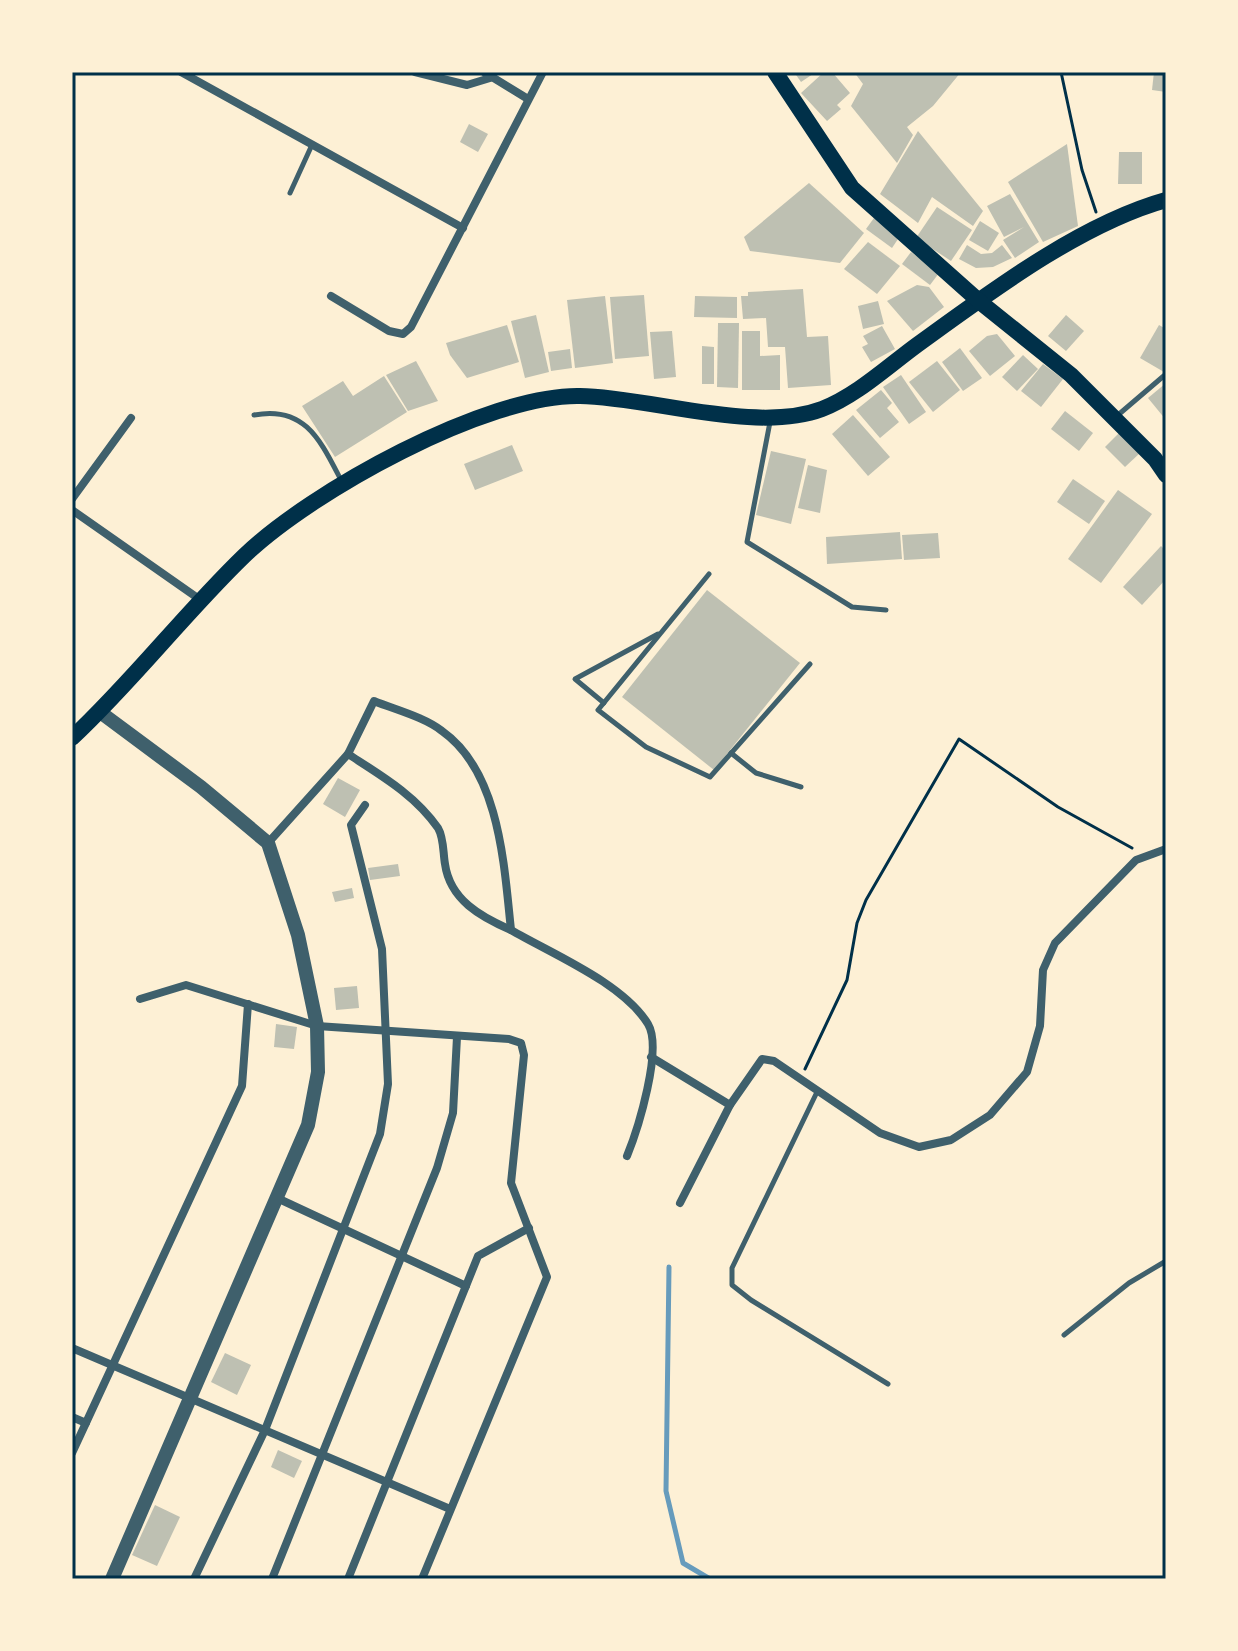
<svg xmlns="http://www.w3.org/2000/svg" width="1238" height="1651" font-family="'Source Sans 3',sans-serif">
	<style>
		.lines { fill: none; stroke-linecap: round; stroke-linejoin: round }
		.stream { stroke: #669bbc; stroke-width: 5 }
		.building { fill: #bec0b2 }
		.path { stroke: #003049; stroke-width: 3 }
		.service { stroke: #3f606c; stroke-width: 5 }
		.minor { stroke: #3f606c; stroke-width: 8 }
		.tertiary { stroke: #3f606c; stroke-width: 14 }
		.secondary { stroke: #003049; stroke-width: 16 }
		.primary { stroke: #003049; stroke-width: 16 }
		.neatline { fill: none; stroke: #003049; stroke-width: 3 }
	</style>
	<rect width="100%" height="100%" fill="#fdf0d5"/>
	<g class="lines">
		<path class="stream" d="M 669,1267 L 666,1491 L 683,1563 L 710,1579"/>
	</g>
	<g class="building">
		<path d="M 794,72 L 816,72 L 801,82 Z"/>
		<path d="M 824,72 L 832,72 L 850,93 L 837,105 L 841,109 L 827,121 L 801,93 Z"/>
		<path d="M 854,72 L 961,72 L 933,106 L 907,127 L 913,135 L 897,163 L 851,106 L 863,84 Z"/>
		<path d="M 1154,72 L 1166,72 L 1166,92 L 1152,90 Z"/>
		<path d="M 469,124 L 488,134 L 478,152 L 460,142 Z"/>
		<path d="M 918,131 L 983,211 L 973,226 L 932,197 L 918,223 L 880,194 Z"/>
		<path d="M 1067,144 L 1078,226 L 1043,242 L 1008,182 Z"/>
		<path d="M 1119,152 L 1142,152 L 1142,184 L 1118,184 Z"/>
		<path d="M 809,183 L 864,233 L 840,263 L 750,251 L 744,237 Z"/>
		<path d="M 1010,194 L 1039,242 L 1015,258 L 1003,240 L 1024,227 L 1004,237 L 987,206 Z"/>
		<path d="M 937,207 L 972,230 L 951,261 L 916,238 Z"/>
		<path d="M 874,218 L 900,236 L 892,248 L 866,229 Z"/>
		<path d="M 980,221 L 999,233 L 988,251 L 969,240 Z"/>
		<path d="M 868,242 L 900,266 L 877,294 L 844,269 Z"/>
		<path d="M 967,245 L 981,254 L 992,253 L 1002,245 L 1012,258 L 993,267 L 976,268 L 959,259 Z"/>
		<path d="M 911,252 L 939,273 L 930,285 L 902,264 Z"/>
		<path d="M 917,285 L 929,287 L 944,307 L 913,331 L 887,301 Z"/>
		<path d="M 803,289 L 807,337 L 828,336 L 831,385 L 788,388 L 785,347 L 768,347 L 766,318 L 743,319 L 741,296 L 748,296 L 748,292 Z"/>
		<path d="M 644,295 L 649,356 L 615,359 L 610,297 Z"/>
		<path d="M 605,296 L 613,363 L 575,368 L 567,300 Z"/>
		<path d="M 695,296 L 737,297 L 737,318 L 694,317 Z"/>
		<path d="M 878,301 L 884,324 L 863,329 L 858,306 Z"/>
		<path d="M 536,315 L 549,372 L 525,378 L 511,321 Z"/>
		<path d="M 1066,315 L 1084,331 L 1066,351 L 1048,336 Z"/>
		<path d="M 718,323 L 739,323 L 738,388 L 717,387 Z"/>
		<path d="M 507,325 L 519,362 L 467,378 L 450,355 L 446,343 Z"/>
		<path d="M 1159,325 L 1166,329 L 1164,372 L 1140,358 Z"/>
		<path d="M 882,326 L 895,349 L 871,362 L 862,347 L 868,344 L 863,336 Z"/>
		<path d="M 672,331 L 676,377 L 654,379 L 650,332 Z"/>
		<path d="M 742,331 L 760,331 L 760,356 L 780,355 L 780,390 L 742,390 Z"/>
		<path d="M 997,334 L 1015,356 L 990,376 L 969,351 L 987,336 Z"/>
		<path d="M 702,346 L 714,347 L 714,384 L 702,384 Z"/>
		<path d="M 960,348 L 982,378 L 963,391 L 942,362 Z"/>
		<path d="M 570,349 L 572,368 L 551,371 L 548,352 Z"/>
		<path d="M 1023,355 L 1038,369 L 1017,391 L 1002,377 Z"/>
		<path d="M 416,361 L 438,401 L 408,411 L 386,375 Z"/>
		<path d="M 937,361 L 960,390 L 933,412 L 909,382 Z"/>
		<path d="M 1043,364 L 1063,379 L 1041,407 L 1021,391 Z"/>
		<path d="M 901,375 L 926,412 L 909,424 L 883,387 Z"/>
		<path d="M 384,376 L 407,412 L 335,457 L 302,406 L 343,381 L 353,396 Z"/>
		<path d="M 1166,383 L 1166,420 L 1148,398 Z"/>
		<path d="M 881,390 L 892,403 L 887,408 L 899,422 L 880,438 L 856,410 Z"/>
		<path d="M 1065,411 L 1093,433 L 1079,451 L 1051,429 Z"/>
		<path d="M 853,415 L 890,457 L 868,476 L 832,434 Z"/>
		<path d="M 1120,432 L 1141,452 L 1125,467 L 1105,447 Z"/>
		<path d="M 512,445 L 523,471 L 475,490 L 464,464 Z"/>
		<path d="M 771,451 L 806,459 L 791,524 L 756,515 Z"/>
		<path d="M 808,465 L 827,470 L 820,513 L 798,508 Z"/>
		<path d="M 1073,479 L 1105,501 L 1089,524 L 1057,502 Z"/>
		<path d="M 1118,490 L 1152,514 L 1101,583 L 1068,559 Z"/>
		<path d="M 900,532 L 902,559 L 827,564 L 826,537 Z"/>
		<path d="M 938,533 L 940,558 L 904,560 L 902,535 Z"/>
		<path d="M 1161,546 L 1166,551 L 1166,579 L 1142,605 L 1123,587 Z"/>
		<path d="M 707,590 L 800,663 L 714,770 L 622,697 Z"/>
		<path d="M 338,778 L 360,790 L 345,817 L 323,804 Z"/>
		<path d="M 398,864 L 400,876 L 370,880 L 368,868 Z"/>
		<path d="M 352,888 L 354,898 L 335,902 L 332,892 Z"/>
		<path d="M 357,986 L 359,1008 L 336,1010 L 334,988 Z"/>
		<path d="M 276,1024 L 297,1027 L 294,1049 L 274,1047 Z"/>
		<path d="M 225,1353 L 251,1365 L 237,1395 L 211,1382 Z"/>
		<path d="M 278,1450 L 302,1461 L 294,1478 L 271,1467 Z"/>
		<path d="M 155,1505 L 180,1517 L 157,1566 L 132,1555 Z"/>
	</g>
	<g class="lines">
		<g class="path">
			<path d="M 1061,72 L 1082,170 L 1096,212"/>
			<path d="M 805,1069 L 847,980 L 857,923 L 866,900 L 959,739 L 1058,807 L 1132,848"/>
		</g>
		<g class="service">
			<path d="M 290,193 L 311,147"/>
			<path d="M 254,415 C 306,405 321,442 342,482"/>
			<path d="M 1118,415 L 1166,374"/>
			<path d="M 770,422 L 747,542 L 852,607 L 886,610"/>
			<path d="M 709,574 L 598,710 L 646,747 L 710,777 L 810,664"/>
			<path d="M 604,703 L 575,679 L 658,634"/>
			<path d="M 731,753 L 756,773 L 801,787"/>
			<path d="M 817,1092 L 732,1268 L 732,1285 L 751,1300 L 888,1384"/>
			<path d="M 1064,1335 L 1129,1283 L 1166,1261"/>
		</g>
		<g class="minor">
			<path d="M 181,72 L 463,228"/>
			<path d="M 415,72 L 467,85 L 490,78"/>
			<path d="M 484,72 L 528,99"/>
			<path d="M 331,296 L 389,331 L 403,334 L 411,327 L 543,72"/>
			<path d="M 72,499 L 131,418"/>
			<path d="M 72,510 L 202,601"/>
			<path d="M 348,754 C 382,776 415,795 438,828 C 444,838 443,853 445,864 C 450,900 481,917 511,930"/>
			<path d="M 268,843 L 348,754 L 374,701 C 396,710 424,717 442,731 C 500,772 504,865 511,930 C 552,954 623,983 648,1024 C 663,1049 638,1129 627,1156"/>
			<path d="M 140,999 L 186,985 L 317,1026 L 509,1039 L 521,1043 L 524,1055 L 511,1183 L 547,1277 L 422,1579"/>
			<path d="M 651,1057 L 730,1105 L 762,1059 L 774,1061 L 880,1133 L 919,1147 L 951,1140 L 990,1115 L 1027,1072 L 1040,1026 L 1043,970 L 1055,943 L 1136,860 L 1166,849"/>
			<path d="M 277,1198 L 466,1286"/>
			<path d="M 680,1203 L 730,1105"/>
			<path d="M 72,1348 L 450,1509"/>
			<path d="M 72,1417 L 86,1423"/>
			<path d="M 72,1453 L 242,1086 L 248,1004"/>
			<path d="M 194,1579 L 265,1430 L 380,1134 L 388,1084 L 382,949 L 351,825 L 365,805"/>
			<path d="M 272,1579 L 437,1168 L 453,1113 L 457,1037"/>
			<path d="M 348,1579 L 478,1256 L 529,1228"/>
		</g>
		<path class="tertiary" d="M 100,712 L 201,787 L 268,843 L 298,935 L 317,1026 L 318,1072 L 308,1125 L 112,1579"/>
		<path class="secondary" d="M 72,738 C 133,681 184,614 244,556 C 310,492 487,394 580,396 C 650,397 756,434 822,409 C 856,396 887,367 917,345 C 989,293 1080,224 1166,200"/>
		<path class="primary" d="M 775,72 L 852,188 L 980,302 L 1071,375 L 1155,459 L 1166,475"/>
	</g>
	<rect width="1238" height="1651" fill="none" stroke="#fdf0d5" stroke-width="148"/>
	<rect x="74" y="74" width="1090" height="1503" class="neatline"/>
</svg>
